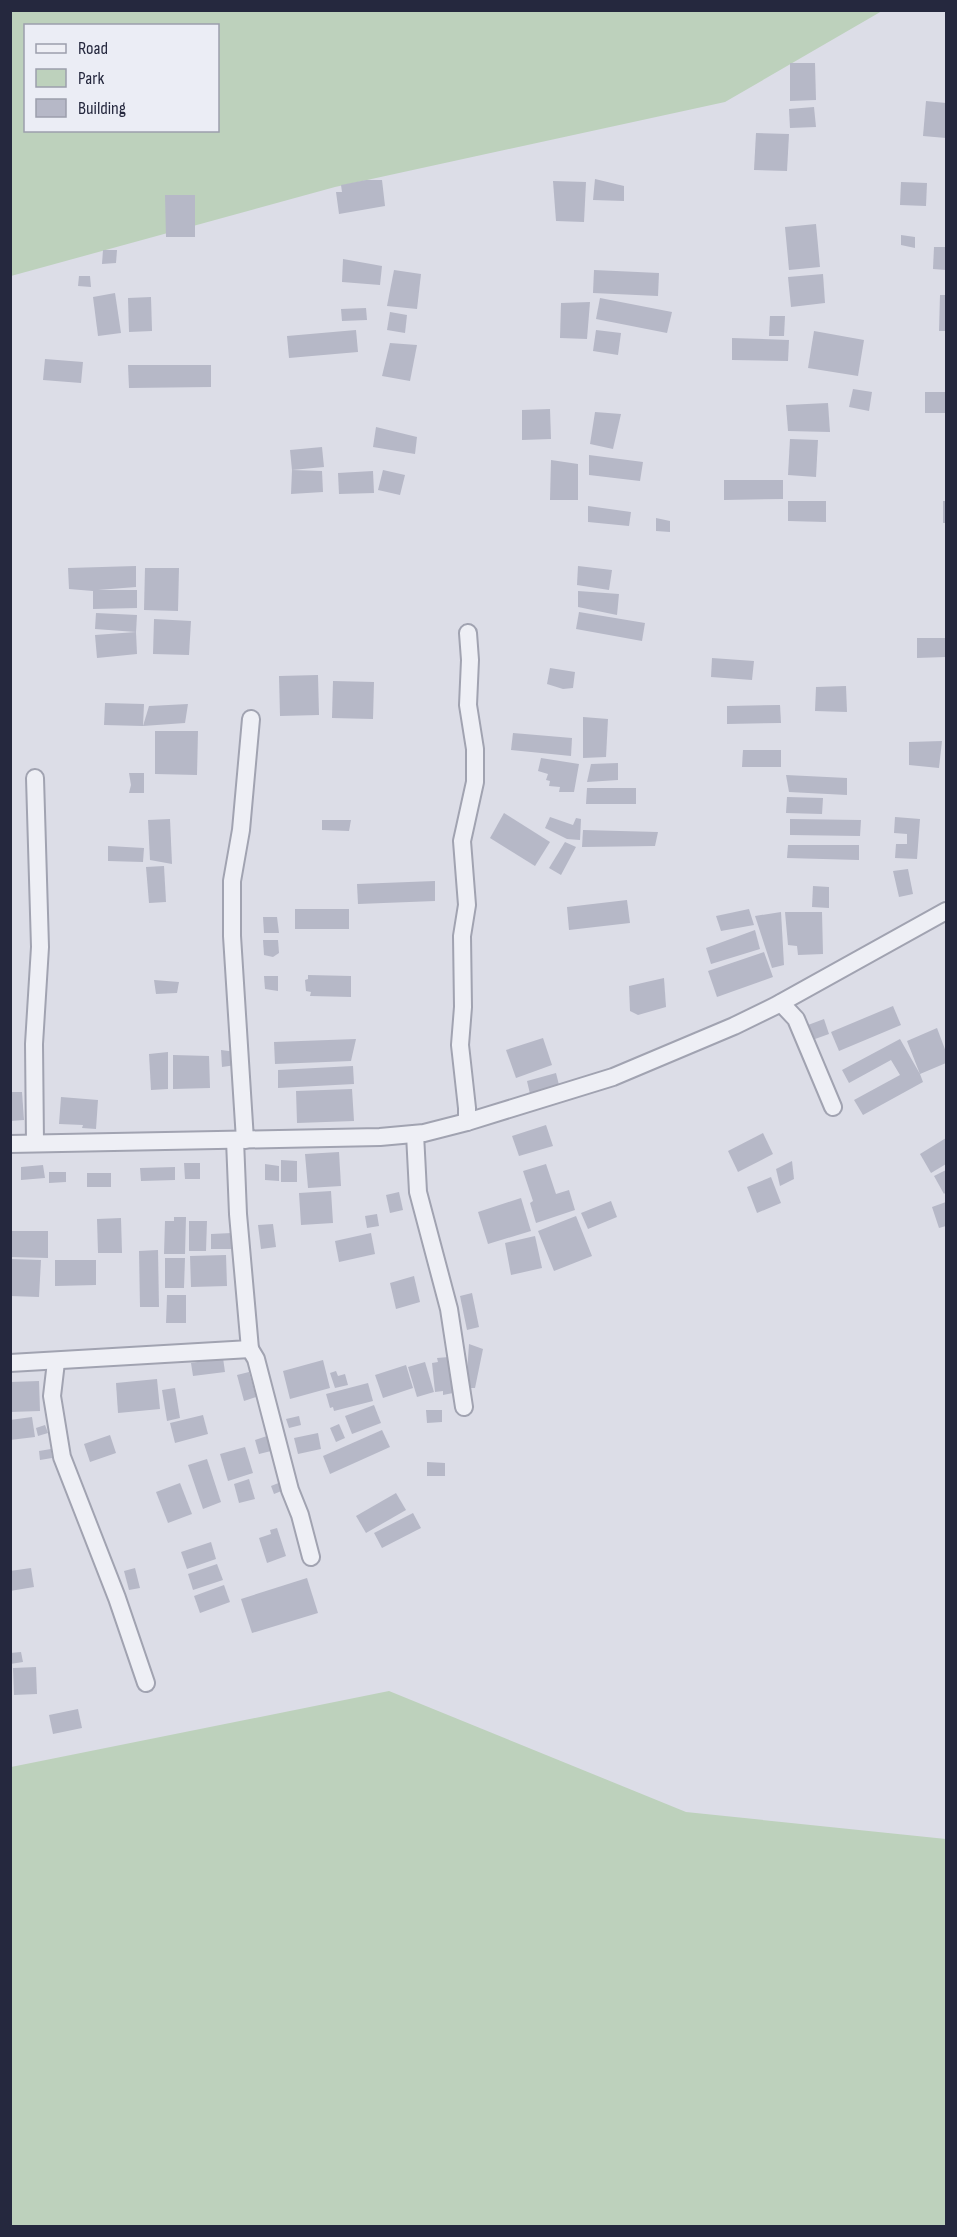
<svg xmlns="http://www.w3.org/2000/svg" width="957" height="2237" font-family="'Sofia Sans Condensed',sans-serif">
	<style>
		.green { fill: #bdd1bc; fill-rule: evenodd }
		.building { fill: #b6b8c7 }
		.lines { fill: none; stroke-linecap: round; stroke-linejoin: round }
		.minor-casing { stroke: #a1a3b1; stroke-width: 20 }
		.minor { stroke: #eeeff5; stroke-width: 16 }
	</style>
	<rect width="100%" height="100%" fill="#dcdde7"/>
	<g class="green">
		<path d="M 11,11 L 882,11 L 725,102 L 335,187 L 11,276 ZM 26,26 L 218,26 L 218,130 L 26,130 Z"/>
		<path d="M 389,1691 L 686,1812 L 946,1839 L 946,2226 L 11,2226 L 11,1767 Z"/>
	</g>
	<g class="building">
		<path d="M 790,63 L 815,63 L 816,100 L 790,101 Z"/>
		<path d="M 926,101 L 946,103 L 946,138 L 923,136 Z"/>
		<path d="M 814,107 L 816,127 L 790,128 L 789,109 Z"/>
		<path d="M 756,133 L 789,134 L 787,171 L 754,170 Z"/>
		<path d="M 595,179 L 624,186 L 624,201 L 593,200 Z"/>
		<path d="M 366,180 L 382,180 L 385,206 L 339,214 L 336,192 L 342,192 L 341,185 Z"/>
		<path d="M 553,181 L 586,182 L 584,222 L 556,221 Z"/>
		<path d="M 901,182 L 927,183 L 926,206 L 900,205 Z"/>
		<path d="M 165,195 L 195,195 L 195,237 L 166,237 Z"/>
		<path d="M 816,224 L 820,267 L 789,270 L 785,227 Z"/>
		<path d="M 901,235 L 915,237 L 915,248 L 901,245 Z"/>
		<path d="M 934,247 L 946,247 L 946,270 L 933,269 Z"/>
		<path d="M 103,250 L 117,250 L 116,263 L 102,264 Z"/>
		<path d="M 343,259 L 382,266 L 380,285 L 342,282 Z"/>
		<path d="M 394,270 L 421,274 L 417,309 L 387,306 Z"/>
		<path d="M 594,270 L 659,273 L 658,296 L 593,293 Z"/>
		<path d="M 823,274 L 825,303 L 791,307 L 788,277 Z"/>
		<path d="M 79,276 L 90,276 L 91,287 L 78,286 Z"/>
		<path d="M 115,293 L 121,333 L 98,336 L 93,297 Z"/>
		<path d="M 940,295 L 946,295 L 946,331 L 939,331 Z"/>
		<path d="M 151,297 L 152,331 L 129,332 L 128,298 Z"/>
		<path d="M 600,298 L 672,312 L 667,333 L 596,319 Z"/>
		<path d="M 590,302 L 587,339 L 560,338 L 561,303 Z"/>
		<path d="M 366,308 L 367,320 L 342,321 L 341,309 Z"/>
		<path d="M 390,312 L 407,315 L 405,333 L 387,330 Z"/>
		<path d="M 770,316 L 785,316 L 784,336 L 769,336 Z"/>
		<path d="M 356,330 L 358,352 L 289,358 L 287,336 Z"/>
		<path d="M 596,330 L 621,333 L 618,355 L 593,351 Z"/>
		<path d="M 814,331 L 864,340 L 858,376 L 808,368 Z"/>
		<path d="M 732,338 L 789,340 L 788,361 L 732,360 Z"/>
		<path d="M 390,343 L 417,345 L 410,381 L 382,376 Z"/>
		<path d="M 45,359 L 83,362 L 81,383 L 43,380 Z"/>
		<path d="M 128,365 L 211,365 L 211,387 L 129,388 Z"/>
		<path d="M 853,389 L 872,392 L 869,411 L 849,407 Z"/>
		<rect x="925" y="392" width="21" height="21"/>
		<path d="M 828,403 L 830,432 L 788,431 L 786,405 Z"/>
		<path d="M 550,409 L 551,439 L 522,440 L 522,410 Z"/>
		<path d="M 595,412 L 621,414 L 613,449 L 590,444 Z"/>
		<path d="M 376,427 L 417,437 L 415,454 L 373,447 Z"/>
		<path d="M 790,439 L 818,440 L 816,477 L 788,475 Z"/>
		<path d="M 322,447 L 324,467 L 292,470 L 290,450 Z"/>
		<path d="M 589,455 L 643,462 L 640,481 L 589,475 Z"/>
		<path d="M 551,460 L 578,464 L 578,500 L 550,500 Z"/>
		<path d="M 292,470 L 322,471 L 323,492 L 291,494 Z"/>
		<path d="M 383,470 L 405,475 L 400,495 L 378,490 Z"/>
		<path d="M 373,471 L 374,493 L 339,494 L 338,473 Z"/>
		<path d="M 724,480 L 783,480 L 783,499 L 724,500 Z"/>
		<path d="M 788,501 L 826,501 L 826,522 L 788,521 Z"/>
		<rect x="943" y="501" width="3" height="22"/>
		<path d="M 588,506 L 631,512 L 629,526 L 588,522 Z"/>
		<path d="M 656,518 L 670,521 L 670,532 L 656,531 Z"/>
		<path d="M 136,566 L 136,587 L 98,590 L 137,590 L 137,608 L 93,609 L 93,591 L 69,589 L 68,568 Z"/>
		<path d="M 578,566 L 612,570 L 609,590 L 577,585 Z"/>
		<path d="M 145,568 L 179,568 L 178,611 L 144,610 Z"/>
		<path d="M 578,591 L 619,594 L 617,615 L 578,607 Z"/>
		<path d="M 579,612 L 645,623 L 642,641 L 576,629 Z"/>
		<path d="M 96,613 L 137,615 L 136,632 L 95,629 Z"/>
		<path d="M 154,619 L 191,621 L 189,655 L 153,654 Z"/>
		<path d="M 136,632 L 137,654 L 97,658 L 95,635 Z"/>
		<path d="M 917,638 L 946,638 L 946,657 L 917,658 Z"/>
		<path d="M 712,658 L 754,661 L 752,680 L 711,677 Z"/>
		<path d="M 550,668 L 575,672 L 573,688 L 563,689 L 547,684 Z"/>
		<path d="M 318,675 L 319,715 L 280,716 L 279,676 Z"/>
		<path d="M 333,681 L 374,682 L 373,719 L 332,718 Z"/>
		<path d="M 846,686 L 847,712 L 815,711 L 816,687 Z"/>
		<path d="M 105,703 L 144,704 L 143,726 L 104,725 Z"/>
		<path d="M 188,704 L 185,723 L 143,726 L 149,706 Z"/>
		<path d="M 780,705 L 781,723 L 727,724 L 727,706 Z"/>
		<path d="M 583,717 L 608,719 L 606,757 L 583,758 Z"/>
		<path d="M 155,731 L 198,731 L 197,775 L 155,774 Z"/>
		<path d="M 513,733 L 572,738 L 571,756 L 511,750 Z"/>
		<path d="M 942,741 L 939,768 L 909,765 L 909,742 Z"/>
		<path d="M 743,750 L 781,750 L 781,767 L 742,767 Z"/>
		<path d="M 541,758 L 579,764 L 574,792 L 559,792 L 560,787 L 549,786 L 550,781 L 546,780 L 548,774 L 538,771 Z"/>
		<path d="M 618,763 L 618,780 L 587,782 L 591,764 Z"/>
		<path d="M 129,773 L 144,773 L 144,793 L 129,793 L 131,785 Z"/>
		<path d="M 786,775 L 847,778 L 847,795 L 789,792 Z"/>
		<path d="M 587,788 L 636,788 L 636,804 L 586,804 Z"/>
		<path d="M 787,797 L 823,798 L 822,814 L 786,813 Z"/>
		<path d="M 504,813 L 550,842 L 535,866 L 490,838 Z"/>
		<path d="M 550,817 L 573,825 L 576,818 L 581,819 L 580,840 L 567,839 L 545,828 Z"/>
		<path d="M 895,817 L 920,819 L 917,859 L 895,858 L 896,844 L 907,844 L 907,834 L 894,833 Z"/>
		<path d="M 170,819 L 172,864 L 150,860 L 148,820 Z"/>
		<path d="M 790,819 L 861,820 L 860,836 L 790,835 Z"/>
		<path d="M 322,820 L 351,820 L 349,831 L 322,830 Z"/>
		<path d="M 583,830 L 658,832 L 655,846 L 582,847 Z"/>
		<path d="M 565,842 L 576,847 L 561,875 L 549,868 Z"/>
		<path d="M 788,845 L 859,845 L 859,860 L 787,858 Z"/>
		<path d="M 108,846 L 144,848 L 143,862 L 108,861 Z"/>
		<path d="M 164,866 L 166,902 L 149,903 L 146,867 Z"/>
		<path d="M 908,869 L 913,894 L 899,897 L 893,871 Z"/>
		<path d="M 435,881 L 435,901 L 358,904 L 357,884 Z"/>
		<path d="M 813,886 L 829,887 L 829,908 L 812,907 Z"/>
		<path d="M 627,900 L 630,923 L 569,930 L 567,907 Z"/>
		<rect x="295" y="909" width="54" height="20"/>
		<path d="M 749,909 L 754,925 L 721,931 L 716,916 Z"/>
		<path d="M 781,912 L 784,965 L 772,968 L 755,916 Z"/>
		<path d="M 785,912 L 822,912 L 823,954 L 798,955 L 797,946 L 788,945 Z"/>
		<path d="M 263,917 L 277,917 L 279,933 L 264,933 Z"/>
		<path d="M 755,930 L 760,949 L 711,964 L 706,948 Z"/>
		<path d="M 263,940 L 278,940 L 279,953 L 273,957 L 264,955 Z"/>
		<path d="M 764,952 L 773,977 L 717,997 L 708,971 Z"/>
		<path d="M 308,975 L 351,976 L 351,997 L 310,996 L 311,992 L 306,991 L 305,980 L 308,979 Z"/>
		<path d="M 264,976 L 278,976 L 278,991 L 265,989 Z"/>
		<path d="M 664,978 L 666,1007 L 638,1015 L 630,1011 L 629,986 Z"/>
		<path d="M 154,980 L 179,982 L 177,993 L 156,994 Z"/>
		<path d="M 893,1006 L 901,1025 L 839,1051 L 831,1032 Z"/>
		<path d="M 824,1019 L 829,1034 L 815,1039 L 808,1025 Z"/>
		<path d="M 937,1028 L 946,1052 L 946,1063 L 920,1074 L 923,1082 L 863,1115 L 854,1100 L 900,1075 L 891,1060 L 849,1083 L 842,1070 L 900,1039 L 920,1074 L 907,1041 Z"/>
		<path d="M 543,1038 L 552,1065 L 516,1078 L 506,1050 Z"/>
		<path d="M 356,1039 L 351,1061 L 275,1064 L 274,1042 Z"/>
		<path d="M 221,1050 L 236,1052 L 236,1065 L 222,1067 Z"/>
		<path d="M 168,1052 L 168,1089 L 151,1090 L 149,1054 Z"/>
		<path d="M 173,1055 L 209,1056 L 210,1088 L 173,1089 Z"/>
		<path d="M 353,1066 L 354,1084 L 278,1088 L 278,1070 Z"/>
		<path d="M 556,1073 L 559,1085 L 530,1094 L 527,1081 Z"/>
		<path d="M 352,1089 L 354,1121 L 297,1123 L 296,1091 Z"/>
		<path d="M 10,1092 L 22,1092 L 24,1120 L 10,1121 Z"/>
		<path d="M 61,1097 L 98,1100 L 96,1129 L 82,1128 L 83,1125 L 59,1124 Z"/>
		<path d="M 546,1125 L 553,1146 L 519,1156 L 512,1136 Z"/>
		<path d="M 763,1133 L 773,1154 L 738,1172 L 728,1151 Z"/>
		<path d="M 946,1138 L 946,1164 L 931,1173 L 920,1154 Z"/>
		<path d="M 339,1152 L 341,1186 L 308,1188 L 305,1154 Z"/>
		<path d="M 281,1160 L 297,1161 L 297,1182 L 281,1182 Z"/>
		<path d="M 792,1161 L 794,1179 L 780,1186 L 776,1169 Z"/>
		<path d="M 184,1163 L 200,1163 L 200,1179 L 185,1179 Z"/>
		<path d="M 265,1164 L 279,1166 L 279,1181 L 265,1180 Z"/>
		<path d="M 546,1164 L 556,1194 L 569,1190 L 575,1210 L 536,1223 L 530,1203 L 533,1201 L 523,1171 Z"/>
		<path d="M 43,1165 L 45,1178 L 21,1180 L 21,1167 Z"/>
		<path d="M 175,1167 L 175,1180 L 141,1181 L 140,1168 Z"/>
		<path d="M 946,1170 L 946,1192 L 944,1194 L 934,1176 Z"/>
		<path d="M 49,1172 L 66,1172 L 66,1182 L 49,1183 Z"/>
		<rect x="87" y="1173" width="24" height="14"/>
		<path d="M 771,1177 L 781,1203 L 757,1213 L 747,1187 Z"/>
		<path d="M 331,1191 L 333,1223 L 301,1225 L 299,1193 Z"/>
		<path d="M 399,1192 L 403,1210 L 390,1213 L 386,1195 Z"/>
		<path d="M 521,1198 L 531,1231 L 488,1244 L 478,1212 Z"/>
		<path d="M 611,1201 L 617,1217 L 588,1229 L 581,1213 Z"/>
		<path d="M 946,1202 L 946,1226 L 939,1228 L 932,1207 Z"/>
		<path d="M 377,1214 L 379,1226 L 367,1228 L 365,1216 Z"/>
		<path d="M 576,1216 L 592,1256 L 554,1271 L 538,1231 Z"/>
		<path d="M 174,1217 L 186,1217 L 185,1254 L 164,1254 L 165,1221 L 174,1221 Z"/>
		<path d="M 121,1218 L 122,1253 L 98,1253 L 97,1219 Z"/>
		<path d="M 189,1221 L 207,1221 L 206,1251 L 189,1251 Z"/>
		<path d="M 273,1224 L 276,1247 L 261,1249 L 258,1225 Z"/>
		<path d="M 10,1231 L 48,1231 L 48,1258 L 10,1257 Z"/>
		<path d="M 232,1233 L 232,1249 L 211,1249 L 211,1234 Z"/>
		<path d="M 371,1233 L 375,1254 L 339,1262 L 335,1241 Z"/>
		<path d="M 535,1236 L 542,1268 L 511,1275 L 505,1243 Z"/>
		<path d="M 158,1250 L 159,1307 L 140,1307 L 139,1251 Z"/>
		<path d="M 226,1255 L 227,1286 L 191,1287 L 190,1256 Z"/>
		<path d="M 165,1258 L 185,1258 L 184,1288 L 165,1288 Z"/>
		<path d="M 10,1259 L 41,1260 L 39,1297 L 10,1296 Z"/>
		<path d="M 55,1260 L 96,1260 L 96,1285 L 55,1286 Z"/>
		<path d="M 414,1276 L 420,1302 L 396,1309 L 390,1283 Z"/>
		<path d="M 472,1293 L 479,1327 L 467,1330 L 460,1296 Z"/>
		<path d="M 167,1295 L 186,1295 L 186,1323 L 166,1323 Z"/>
		<path d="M 469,1344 L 483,1349 L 475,1388 L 466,1388 Z"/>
		<path d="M 449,1357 L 453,1393 L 443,1395 L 443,1391 L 435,1392 L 432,1363 L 438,1362 L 437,1358 Z"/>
		<path d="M 223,1358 L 225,1372 L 193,1376 L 191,1363 Z"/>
		<path d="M 323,1360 L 330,1388 L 290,1399 L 283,1371 Z"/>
		<path d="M 425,1362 L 434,1392 L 417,1397 L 408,1367 Z"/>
		<path d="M 406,1365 L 413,1388 L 383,1398 L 375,1375 Z"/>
		<path d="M 336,1371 L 338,1376 L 345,1374 L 348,1385 L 335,1388 L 330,1373 Z"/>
		<path d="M 249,1372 L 256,1397 L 244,1401 L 237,1375 Z"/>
		<path d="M 157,1379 L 160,1409 L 118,1413 L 116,1383 Z"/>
		<path d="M 39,1381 L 40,1411 L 10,1412 L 10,1382 Z"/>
		<path d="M 368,1383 L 373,1401 L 334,1411 L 333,1407 L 330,1408 L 326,1394 Z"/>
		<path d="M 175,1388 L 180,1418 L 167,1421 L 162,1390 Z"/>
		<path d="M 374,1405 L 381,1423 L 352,1434 L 345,1416 Z"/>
		<path d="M 426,1410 L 442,1410 L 442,1422 L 427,1423 Z"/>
		<path d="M 203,1415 L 208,1434 L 175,1443 L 170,1423 Z"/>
		<path d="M 299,1416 L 301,1425 L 289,1428 L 286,1419 Z"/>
		<path d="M 32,1417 L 35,1437 L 10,1440 L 10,1420 Z"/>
		<path d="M 339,1424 L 345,1438 L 336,1442 L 330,1428 Z"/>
		<path d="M 45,1425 L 48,1433 L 38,1436 L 36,1428 Z"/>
		<path d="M 382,1430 L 390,1447 L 330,1474 L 323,1456 Z"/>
		<path d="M 318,1433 L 321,1449 L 298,1454 L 294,1438 Z"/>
		<path d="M 110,1435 L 116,1453 L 90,1462 L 84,1444 Z"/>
		<path d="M 267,1436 L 271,1451 L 259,1454 L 255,1440 Z"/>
		<path d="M 245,1447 L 253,1473 L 228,1481 L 220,1454 Z"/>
		<path d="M 51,1449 L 52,1458 L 40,1460 L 39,1451 Z"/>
		<path d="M 207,1459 L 221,1502 L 203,1509 L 188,1465 Z"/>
		<path d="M 427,1462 L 445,1463 L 445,1476 L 427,1476 Z"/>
		<path d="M 249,1479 L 255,1499 L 239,1503 L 234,1484 Z"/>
		<path d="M 281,1482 L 284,1490 L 274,1494 L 271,1486 Z"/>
		<path d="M 180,1483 L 192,1514 L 168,1523 L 156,1492 Z"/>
		<path d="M 396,1493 L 406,1510 L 366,1533 L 356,1516 Z"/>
		<path d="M 413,1513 L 421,1528 L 382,1548 L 374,1533 Z"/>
		<path d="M 277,1528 L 286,1556 L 267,1563 L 259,1538 L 271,1534 L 270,1530 Z"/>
		<path d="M 211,1542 L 216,1559 L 187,1569 L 181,1552 Z"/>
		<path d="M 217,1564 L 223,1580 L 193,1590 L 188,1574 Z"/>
		<path d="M 31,1568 L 34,1587 L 10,1591 L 10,1571 Z"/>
		<path d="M 135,1568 L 140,1588 L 129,1590 L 124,1571 Z"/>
		<path d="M 307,1578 L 318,1613 L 252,1633 L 241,1599 Z"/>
		<path d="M 224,1585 L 230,1602 L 200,1613 L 194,1596 Z"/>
		<path d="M 21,1652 L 23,1662 L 10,1664 L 10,1653 Z"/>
		<path d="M 36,1667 L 37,1694 L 14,1695 L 13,1668 Z"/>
		<path d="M 78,1709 L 82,1728 L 53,1734 L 49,1715 Z"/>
	</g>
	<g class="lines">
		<defs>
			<g id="minor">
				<path d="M 35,778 L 40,947 L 34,1044 L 35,1143"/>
				<path d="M 781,1003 L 796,1019 L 833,1107"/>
				<path d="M 467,1122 L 467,1108 L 460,1045 L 463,1007 L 462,936 L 467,905 L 462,841 L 475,782 L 475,749 L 468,705 L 470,660 L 468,633"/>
				<path d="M 415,1134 L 418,1192 L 449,1309 L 464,1407"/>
				<path d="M 245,1140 L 232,936 L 232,881 L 241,830 L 251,719"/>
				<path d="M 10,1144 L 380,1137 L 424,1133 L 467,1122 L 613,1077 L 734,1026 L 775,1006 L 946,911"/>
				<path d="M 250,1349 L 256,1359 L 290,1490 L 300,1515 L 311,1557"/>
				<path d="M 56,1362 L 52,1396 L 62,1457 L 117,1598 L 146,1683"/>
				<path d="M 10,1363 L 250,1349 L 238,1214 L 235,1140"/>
			</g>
		</defs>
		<use href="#minor" class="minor-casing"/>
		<use href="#minor" class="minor"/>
	</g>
	<rect width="957" height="2237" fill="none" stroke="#25283e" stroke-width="24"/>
	<rect x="24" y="24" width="195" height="108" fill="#ebedf5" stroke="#9c9eac" stroke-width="1.5"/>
	<rect x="36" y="44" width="30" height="9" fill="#eeeff5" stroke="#9c9eac" stroke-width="1.5"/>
	<text x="78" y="54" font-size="18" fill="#25283e">Road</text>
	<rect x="36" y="69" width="30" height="18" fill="#bdd1bc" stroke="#9c9eac" stroke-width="1.5"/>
	<text x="78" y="84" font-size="18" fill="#25283e">Park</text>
	<rect x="36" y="99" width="30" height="18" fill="#b6b8c7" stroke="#9c9eac" stroke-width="1.5"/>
	<text x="78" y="114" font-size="18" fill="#25283e">Building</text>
</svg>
